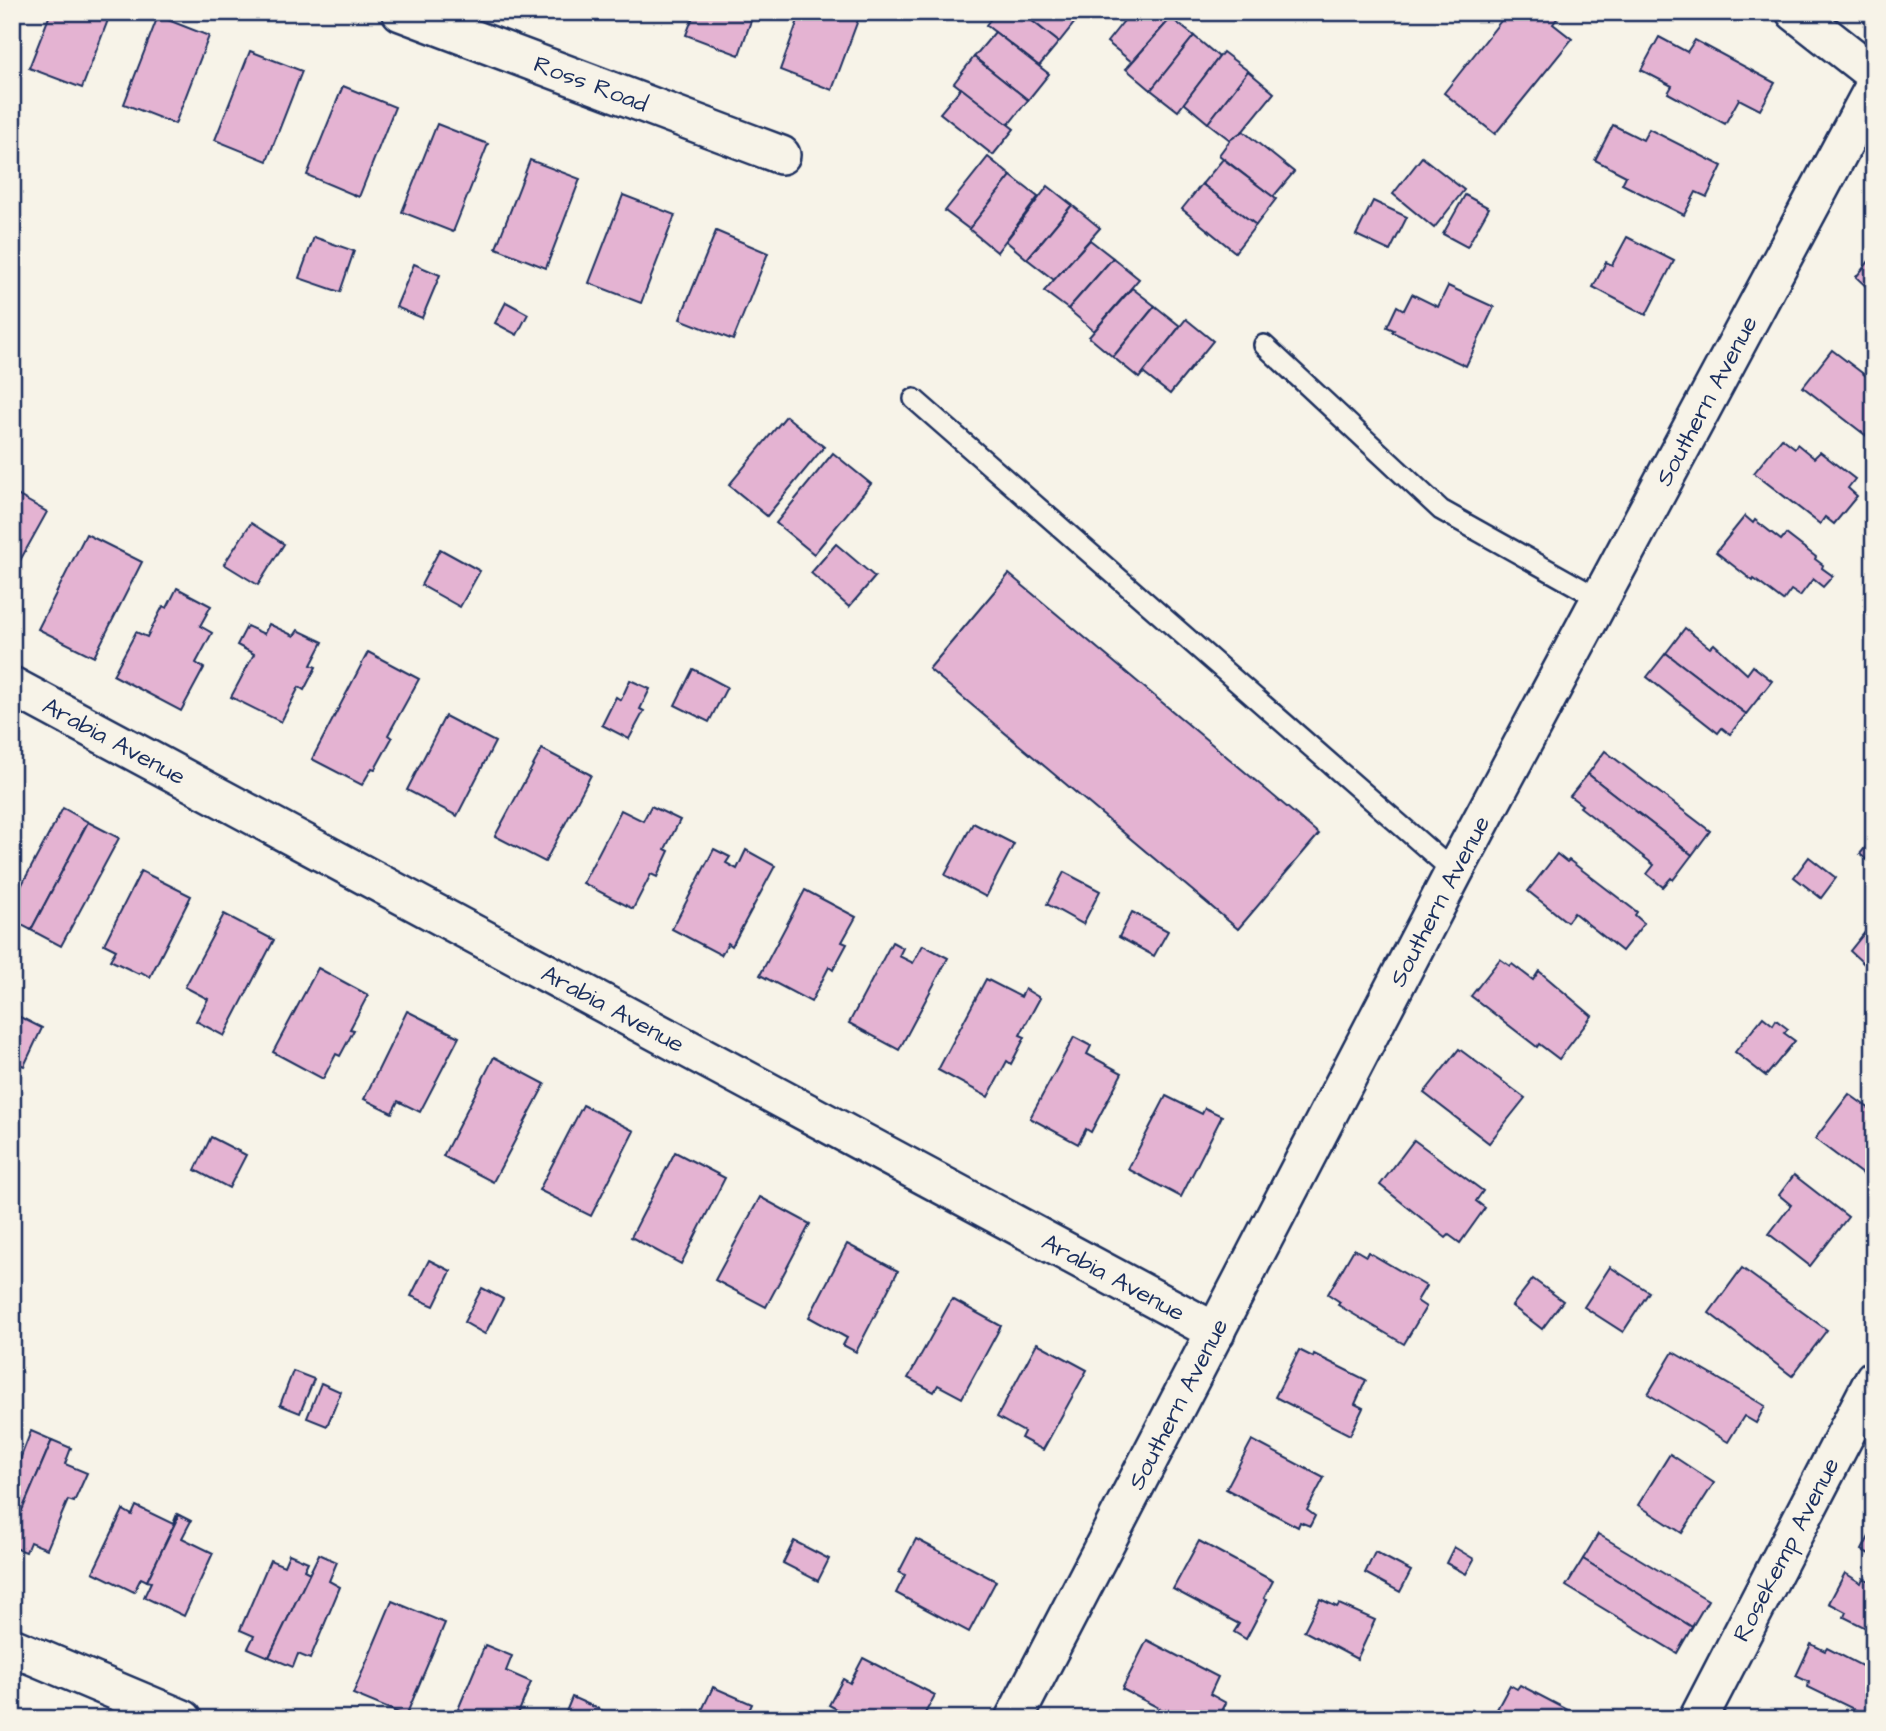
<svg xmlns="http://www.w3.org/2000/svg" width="1886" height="1731" font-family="'Architects Daughter',sans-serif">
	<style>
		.building { fill: #e4b3d2; stroke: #1b2f5e; stroke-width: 2 }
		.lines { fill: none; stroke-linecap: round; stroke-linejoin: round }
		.service-casing { stroke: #1b2f5e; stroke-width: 24 }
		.minor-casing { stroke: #1b2f5e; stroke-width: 42 }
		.service { stroke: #f7f3e8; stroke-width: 19 }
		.minor { stroke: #f7f3e8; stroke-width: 37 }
		.labels { text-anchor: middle; stroke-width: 5; stroke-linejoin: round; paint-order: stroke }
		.street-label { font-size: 24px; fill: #1b2f5e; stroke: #f7f3e8 }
	</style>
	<rect width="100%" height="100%" fill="#f7f3e8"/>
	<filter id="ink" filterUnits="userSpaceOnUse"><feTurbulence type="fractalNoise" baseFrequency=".0143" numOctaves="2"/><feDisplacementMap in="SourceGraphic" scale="14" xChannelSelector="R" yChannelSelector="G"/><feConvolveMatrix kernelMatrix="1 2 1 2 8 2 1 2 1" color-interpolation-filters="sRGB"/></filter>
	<g filter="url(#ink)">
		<g class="building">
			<path d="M 51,12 L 111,12 L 82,88 L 29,68 Z"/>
			<path d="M 695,12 L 754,12 L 739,55 L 686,35 Z"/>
			<path d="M 801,12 L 861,12 L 832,90 L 780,70 Z"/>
			<path d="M 996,12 L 1021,12 L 1059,42 L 1039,66 L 986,25 Z"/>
			<path d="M 1021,12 L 1074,12 L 1079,17 L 1059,42 Z"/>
			<path d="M 1131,12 L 1176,12 L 1132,62 L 1107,42 Z"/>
			<path d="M 1508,12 L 1562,12 L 1553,24 L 1572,39 L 1495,134 L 1444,93 Z"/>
			<path d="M 158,16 L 209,36 L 175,124 L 124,104 Z"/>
			<path d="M 1171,18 L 1194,36 L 1151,90 L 1126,69 Z"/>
			<path d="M 995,32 L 1049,74 L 1028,100 L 974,57 Z"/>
			<path d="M 1194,36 L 1219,57 L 1178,111 L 1151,90 Z"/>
			<path d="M 1659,37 L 1687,52 L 1695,40 L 1775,83 L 1760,110 L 1739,99 L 1725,124 L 1668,93 L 1672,86 L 1641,70 Z"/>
			<path d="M 250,51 L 302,71 L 267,161 L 215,140 Z"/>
			<path d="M 1223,52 L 1248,71 L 1208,123 L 1184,103 Z"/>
			<path d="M 974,57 L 1028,100 L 1008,125 L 954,83 Z"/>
			<path d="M 1248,71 L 1274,93 L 1243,131 L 1230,140 L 1208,123 Z"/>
			<path d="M 343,86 L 395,107 L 359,197 L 307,175 Z"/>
			<path d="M 961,88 L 1014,129 L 993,155 L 940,113 Z"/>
			<path d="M 437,124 L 488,144 L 453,232 L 402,212 Z"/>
			<path d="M 1613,125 L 1643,140 L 1649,129 L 1722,166 L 1707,197 L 1696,192 L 1684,215 L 1622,184 L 1626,176 L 1595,160 Z"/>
			<path d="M 1243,131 L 1294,172 L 1273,197 L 1219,155 L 1230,140 Z"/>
			<path d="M 988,157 L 1011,176 L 969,229 L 945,211 Z"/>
			<path d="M 1422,157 L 1464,190 L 1434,228 L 1393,194 Z"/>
			<path d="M 1223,159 L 1276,199 L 1256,225 L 1202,184 Z"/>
			<path d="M 530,160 L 580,179 L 546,268 L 496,248 Z"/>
			<path d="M 1011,176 L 1038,197 L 997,252 L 969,229 Z"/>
			<path d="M 1202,184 L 1256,225 L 1235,252 L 1182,209 Z"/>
			<path d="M 1048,186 L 1072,205 L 1027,259 L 1006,241 Z"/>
			<path d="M 623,195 L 675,215 L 641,303 L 589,283 Z"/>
			<path d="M 1465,195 L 1489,208 L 1467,247 L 1443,234 Z"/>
			<path d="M 1373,201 L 1407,217 L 1390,251 L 1356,235 Z"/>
			<path d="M 1072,205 L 1100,228 L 1054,280 L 1027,259 Z"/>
			<path d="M 716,231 L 768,253 L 733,340 L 680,319 Z"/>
			<path d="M 314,237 L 354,251 L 340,292 L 299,278 Z"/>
			<path d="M 1627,237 L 1674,261 L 1646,315 L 1593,287 L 1606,262 L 1612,265 Z"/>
			<path d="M 1090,240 L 1113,258 L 1068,309 L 1044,291 Z"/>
			<path d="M 1874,255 L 1874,294 L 1856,277 Z"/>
			<path d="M 1113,258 L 1139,279 L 1094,331 L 1068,309 Z"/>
			<path d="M 414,264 L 440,275 L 422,318 L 396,307 Z"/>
			<path d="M 1448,286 L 1494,307 L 1466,366 L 1392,332 L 1394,330 L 1387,327 L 1397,306 L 1404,310 L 1412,294 L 1438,307 Z"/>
			<path d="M 1132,288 L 1155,306 L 1113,357 L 1089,337 Z"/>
			<path d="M 506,302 L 528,314 L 517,335 L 495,323 Z"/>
			<path d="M 1155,306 L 1180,326 L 1139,378 L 1113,357 Z"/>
			<path d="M 1186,319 L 1213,341 L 1170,394 L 1143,373 Z"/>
			<path d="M 1832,350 L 1874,382 L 1873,441 L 1803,387 Z"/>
			<path d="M 786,416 L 824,447 L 767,516 L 729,485 Z"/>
			<path d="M 1782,438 L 1795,448 L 1797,444 L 1814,458 L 1820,452 L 1855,479 L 1848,488 L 1857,496 L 1834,524 L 1825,517 L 1820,524 L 1754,473 Z"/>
			<path d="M 833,453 L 871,484 L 814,554 L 776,523 Z"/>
			<path d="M 12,492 L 47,512 L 12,575 Z"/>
			<path d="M 1745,516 L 1753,523 L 1755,520 L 1781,540 L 1786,534 L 1816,557 L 1815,559 L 1823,565 L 1822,568 L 1833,576 L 1823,587 L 1813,579 L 1800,596 L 1791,590 L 1783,601 L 1754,579 L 1753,581 L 1716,552 Z"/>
			<path d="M 251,523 L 284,544 L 258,585 L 224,564 Z"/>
			<path d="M 86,534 L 142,562 L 94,657 L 38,629 Z"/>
			<path d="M 836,544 L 875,577 L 849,607 L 811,573 Z"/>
			<path d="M 440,549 L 480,571 L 460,607 L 421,585 Z"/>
			<path d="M 1009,574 L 1319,834 L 1238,929 L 929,669 Z"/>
			<path d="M 177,588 L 211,606 L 200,626 L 212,633 L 196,663 L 204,668 L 181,711 L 113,675 L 136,632 L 147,637 L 163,606 L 167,608 Z"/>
			<path d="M 269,624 L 294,636 L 298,630 L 323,642 L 311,665 L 316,667 L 304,690 L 299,687 L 281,722 L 231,697 L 254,654 L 237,645 L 247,626 L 264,634 Z"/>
			<path d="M 1685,628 L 1710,648 L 1714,644 L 1747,674 L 1753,666 L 1772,681 L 1746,714 L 1666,653 Z"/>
			<path d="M 368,652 L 419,679 L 388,735 L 392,738 L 375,769 L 372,768 L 362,785 L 312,759 Z"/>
			<path d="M 1666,653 L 1746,714 L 1730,734 L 1722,728 L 1718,733 L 1647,677 Z"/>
			<path d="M 693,669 L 727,687 L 709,722 L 675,705 Z"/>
			<path d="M 630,680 L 650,689 L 640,709 L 644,711 L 629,739 L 602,725 L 616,697 L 621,700 Z"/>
			<path d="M 445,716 L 495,742 L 457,816 L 407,790 Z"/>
			<path d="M 542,749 L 591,775 L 545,862 L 495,836 Z"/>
			<path d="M 1605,751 L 1710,831 L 1692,855 L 1588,774 Z"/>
			<path d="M 1588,774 L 1692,855 L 1673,880 L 1671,878 L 1663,887 L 1647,874 L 1654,865 L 1580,807 L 1582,805 L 1570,796 Z"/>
			<path d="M 651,806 L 680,820 L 665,849 L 669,851 L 657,877 L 651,874 L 633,909 L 583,883 L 621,810 L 643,821 Z"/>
			<path d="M 63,808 L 88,822 L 31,930 L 12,920 L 12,903 Z"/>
			<path d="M 88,822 L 119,838 L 61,946 L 31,930 Z"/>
			<path d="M 973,823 L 1014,844 L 986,897 L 945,875 Z"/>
			<path d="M 1874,837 L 1874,866 L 1860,854 Z"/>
			<path d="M 714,849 L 730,857 L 726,863 L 737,869 L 746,850 L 775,866 L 732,946 L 728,943 L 721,955 L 672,929 Z"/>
			<path d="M 1557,854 L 1567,862 L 1569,860 L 1637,912 L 1635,915 L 1644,923 L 1622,951 L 1574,913 L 1567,922 L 1528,891 Z"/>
			<path d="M 1809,857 L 1836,878 L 1821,898 L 1794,877 Z"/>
			<path d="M 141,871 L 191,896 L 150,977 L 141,972 L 139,974 L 110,960 L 116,950 L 104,944 Z"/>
			<path d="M 1064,872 L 1100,891 L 1083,924 L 1047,904 Z"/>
			<path d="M 805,890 L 856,917 L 842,942 L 847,944 L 833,970 L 829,967 L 811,1002 L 760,975 Z"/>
			<path d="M 1132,912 L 1168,931 L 1154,956 L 1119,937 Z"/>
			<path d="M 224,914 L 274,940 L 224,1036 L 196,1021 L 208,999 L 185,987 Z"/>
			<path d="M 1866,931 L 1874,938 L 1874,973 L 1850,951 Z"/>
			<path d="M 892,942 L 903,948 L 899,956 L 913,963 L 923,945 L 948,958 L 899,1050 L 849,1023 Z"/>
			<path d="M 1500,959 L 1510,966 L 1512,964 L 1533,980 L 1539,971 L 1592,1016 L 1559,1059 L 1539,1044 L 1537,1047 L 1471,996 Z"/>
			<path d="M 318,968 L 368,995 L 350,1029 L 354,1030 L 340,1056 L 336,1054 L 323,1079 L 273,1052 Z"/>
			<path d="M 986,979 L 1021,997 L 1025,989 L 1040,998 L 1020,1035 L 1025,1037 L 1011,1064 L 1007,1061 L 988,1097 L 938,1070 Z"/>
			<path d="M 407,1011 L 459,1037 L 420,1112 L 398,1101 L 392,1113 L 364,1099 Z"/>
			<path d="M 12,1013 L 42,1028 L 24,1066 L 12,1061 Z"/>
			<path d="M 1763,1017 L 1773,1025 L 1776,1020 L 1788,1029 L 1784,1033 L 1795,1041 L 1766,1076 L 1735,1052 Z"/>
			<path d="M 1074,1037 L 1091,1046 L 1087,1054 L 1122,1073 L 1091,1132 L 1086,1129 L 1078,1144 L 1030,1118 Z"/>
			<path d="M 1459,1049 L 1525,1098 L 1489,1143 L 1424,1093 Z"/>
			<path d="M 494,1057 L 545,1084 L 493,1182 L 443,1156 Z"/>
			<path d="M 1849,1094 L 1874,1112 L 1874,1183 L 1815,1139 Z"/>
			<path d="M 1166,1096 L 1202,1114 L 1205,1108 L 1222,1116 L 1181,1197 L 1128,1169 Z"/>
			<path d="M 583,1105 L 634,1131 L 591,1216 L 539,1190 Z"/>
			<path d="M 211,1137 L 246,1155 L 229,1188 L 195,1170 Z"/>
			<path d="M 1414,1140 L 1483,1191 L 1476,1201 L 1485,1208 L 1460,1243 L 1449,1235 L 1446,1238 L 1380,1185 Z"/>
			<path d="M 675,1152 L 725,1178 L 681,1264 L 631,1237 Z"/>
			<path d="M 1794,1175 L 1848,1217 L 1810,1266 L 1769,1234 L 1791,1205 L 1779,1195 Z"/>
			<path d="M 760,1197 L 810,1224 L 766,1307 L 715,1280 Z"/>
			<path d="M 847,1244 L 898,1271 L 856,1352 L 843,1345 L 847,1338 L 809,1317 Z"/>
			<path d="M 1354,1249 L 1366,1256 L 1368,1252 L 1426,1286 L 1417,1301 L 1426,1307 L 1404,1344 L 1338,1305 L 1340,1302 L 1328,1294 Z"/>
			<path d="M 429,1260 L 451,1271 L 434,1306 L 411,1296 Z"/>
			<path d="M 1610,1267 L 1649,1292 L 1623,1332 L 1584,1307 Z"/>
			<path d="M 1742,1268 L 1827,1330 L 1792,1376 L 1709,1313 Z"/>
			<path d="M 1533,1279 L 1563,1301 L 1542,1329 L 1512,1306 Z"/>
			<path d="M 482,1288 L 503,1299 L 485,1334 L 464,1322 Z"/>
			<path d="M 952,1299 L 1001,1326 L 962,1398 L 938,1385 L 934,1392 L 908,1378 Z"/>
			<path d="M 1037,1343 L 1087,1370 L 1043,1450 L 1021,1438 L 1024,1432 L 997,1417 Z"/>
			<path d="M 1299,1350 L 1313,1357 L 1314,1354 L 1366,1380 L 1355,1404 L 1363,1408 L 1350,1435 L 1275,1397 Z"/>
			<path d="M 1673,1352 L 1765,1406 L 1756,1423 L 1744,1416 L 1728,1442 L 1648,1394 Z"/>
			<path d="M 293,1371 L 314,1379 L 300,1413 L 280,1405 Z"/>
			<path d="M 321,1383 L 341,1392 L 327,1426 L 307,1418 Z"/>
			<path d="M 31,1431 L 52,1440 L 12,1534 L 12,1465 L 17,1467 Z"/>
			<path d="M 52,1440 L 71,1448 L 65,1464 L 87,1473 L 74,1502 L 68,1500 L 47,1549 L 30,1542 L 26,1552 L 12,1547 L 12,1534 Z"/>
			<path d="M 1252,1440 L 1324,1478 L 1307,1510 L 1315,1516 L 1310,1526 L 1300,1522 L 1298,1527 L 1226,1489 Z"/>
			<path d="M 1670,1454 L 1714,1483 L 1682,1533 L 1638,1505 Z"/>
			<path d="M 136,1506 L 173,1524 L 177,1514 L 179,1515 L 147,1581 L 141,1578 L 134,1592 L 93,1572 L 123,1510 L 132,1515 Z"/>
			<path d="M 179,1515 L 191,1521 L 182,1538 L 213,1553 L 184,1616 L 144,1597 L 151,1582 L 147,1581 Z"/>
			<path d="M 1874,1527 L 1874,1561 L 1871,1559 L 1873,1556 L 1862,1550 Z"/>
			<path d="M 1598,1534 L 1708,1600 L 1692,1627 L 1583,1559 Z"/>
			<path d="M 916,1539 L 996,1581 L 969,1632 L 896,1593 L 905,1575 L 899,1572 Z"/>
			<path d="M 794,1541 L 829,1559 L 818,1581 L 783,1563 Z"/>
			<path d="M 1199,1541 L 1273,1581 L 1264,1598 L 1267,1599 L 1246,1639 L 1234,1632 L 1239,1624 L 1173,1589 Z"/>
			<path d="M 1454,1547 L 1474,1559 L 1466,1574 L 1446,1563 Z"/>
			<path d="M 1375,1552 L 1411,1571 L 1400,1592 L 1365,1573 Z"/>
			<path d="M 289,1554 L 308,1562 L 304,1570 L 310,1573 L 269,1657 L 248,1648 L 254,1636 L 240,1630 L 270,1560 L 284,1566 Z"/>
			<path d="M 319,1554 L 337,1562 L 329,1581 L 340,1587 L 310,1659 L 298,1654 L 293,1667 L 269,1657 Z"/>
			<path d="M 1583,1559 L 1692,1627 L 1677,1653 L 1566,1586 Z"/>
			<path d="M 1845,1573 L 1861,1583 L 1863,1578 L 1874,1583 L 1874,1632 L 1844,1617 L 1846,1612 L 1829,1603 Z"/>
			<path d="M 1320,1599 L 1337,1607 L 1339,1604 L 1375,1620 L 1357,1659 L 1304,1631 Z"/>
			<path d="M 392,1601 L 445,1623 L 406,1716 L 353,1694 Z"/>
			<path d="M 1147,1640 L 1218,1677 L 1210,1694 L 1226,1703 L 1218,1719 L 1180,1719 L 1122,1689 Z"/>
			<path d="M 1811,1644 L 1825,1651 L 1827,1648 L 1874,1672 L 1874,1719 L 1808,1687 L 1809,1682 L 1796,1676 Z"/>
			<path d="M 485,1645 L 512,1656 L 506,1671 L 531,1682 L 516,1719 L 454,1719 Z"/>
			<path d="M 863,1658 L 935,1695 L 922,1719 L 855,1719 L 829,1705 L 843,1679 L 850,1683 Z"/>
			<path d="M 1510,1685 L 1517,1689 L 1520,1685 L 1585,1719 L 1507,1719 L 1503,1717 L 1505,1713 L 1497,1709 Z"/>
			<path d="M 713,1687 L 752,1704 L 745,1719 L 716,1719 L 701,1712 Z"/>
			<path d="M 572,1697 L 621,1719 L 563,1719 Z"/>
		</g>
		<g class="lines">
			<defs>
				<g id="service">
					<path d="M 1264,345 L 1441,510 L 1600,599"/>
					<path d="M 914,399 L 1454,872"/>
				</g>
				<g id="minor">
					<path id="s1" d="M 401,12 L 781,155"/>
					<path d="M 1795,12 L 1874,74"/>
					<path id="s2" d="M 12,686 L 1216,1332"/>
					<path d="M 12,1647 L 183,1719"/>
					<path id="s3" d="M 1014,1719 L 1454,872 L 1874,87"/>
					<path id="s4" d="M 1698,1719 L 1874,1379"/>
				</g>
			</defs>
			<use href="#service" class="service-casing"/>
			<use href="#minor" class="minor-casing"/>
			<use href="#service" class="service"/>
			<use href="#minor" class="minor"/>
		</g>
	</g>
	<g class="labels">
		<g class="street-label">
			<text dy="8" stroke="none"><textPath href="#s1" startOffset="203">Ross Road</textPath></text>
			<text dy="8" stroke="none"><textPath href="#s3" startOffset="1489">Southern Avenue</textPath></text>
			<text dy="8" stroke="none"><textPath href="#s2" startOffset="116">Arabia Avenue</textPath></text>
			<text dy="8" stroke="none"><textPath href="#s3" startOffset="922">Southern Avenue</textPath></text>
			<text dy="8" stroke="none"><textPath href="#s2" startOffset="682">Arabia Avenue</textPath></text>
			<text dy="8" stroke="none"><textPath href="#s2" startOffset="1250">Arabia Avenue</textPath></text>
			<text dy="8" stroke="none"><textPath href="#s3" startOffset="355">Southern Avenue</textPath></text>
			<text dy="8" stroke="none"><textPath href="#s4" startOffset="191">Rosekemp Avenue</textPath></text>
		</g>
	</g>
	<rect width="1886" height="1731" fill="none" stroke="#f7f3e8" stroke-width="42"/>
	<rect x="21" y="21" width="1844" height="1689" fill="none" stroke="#1b2f5e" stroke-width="2.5" filter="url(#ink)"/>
</svg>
